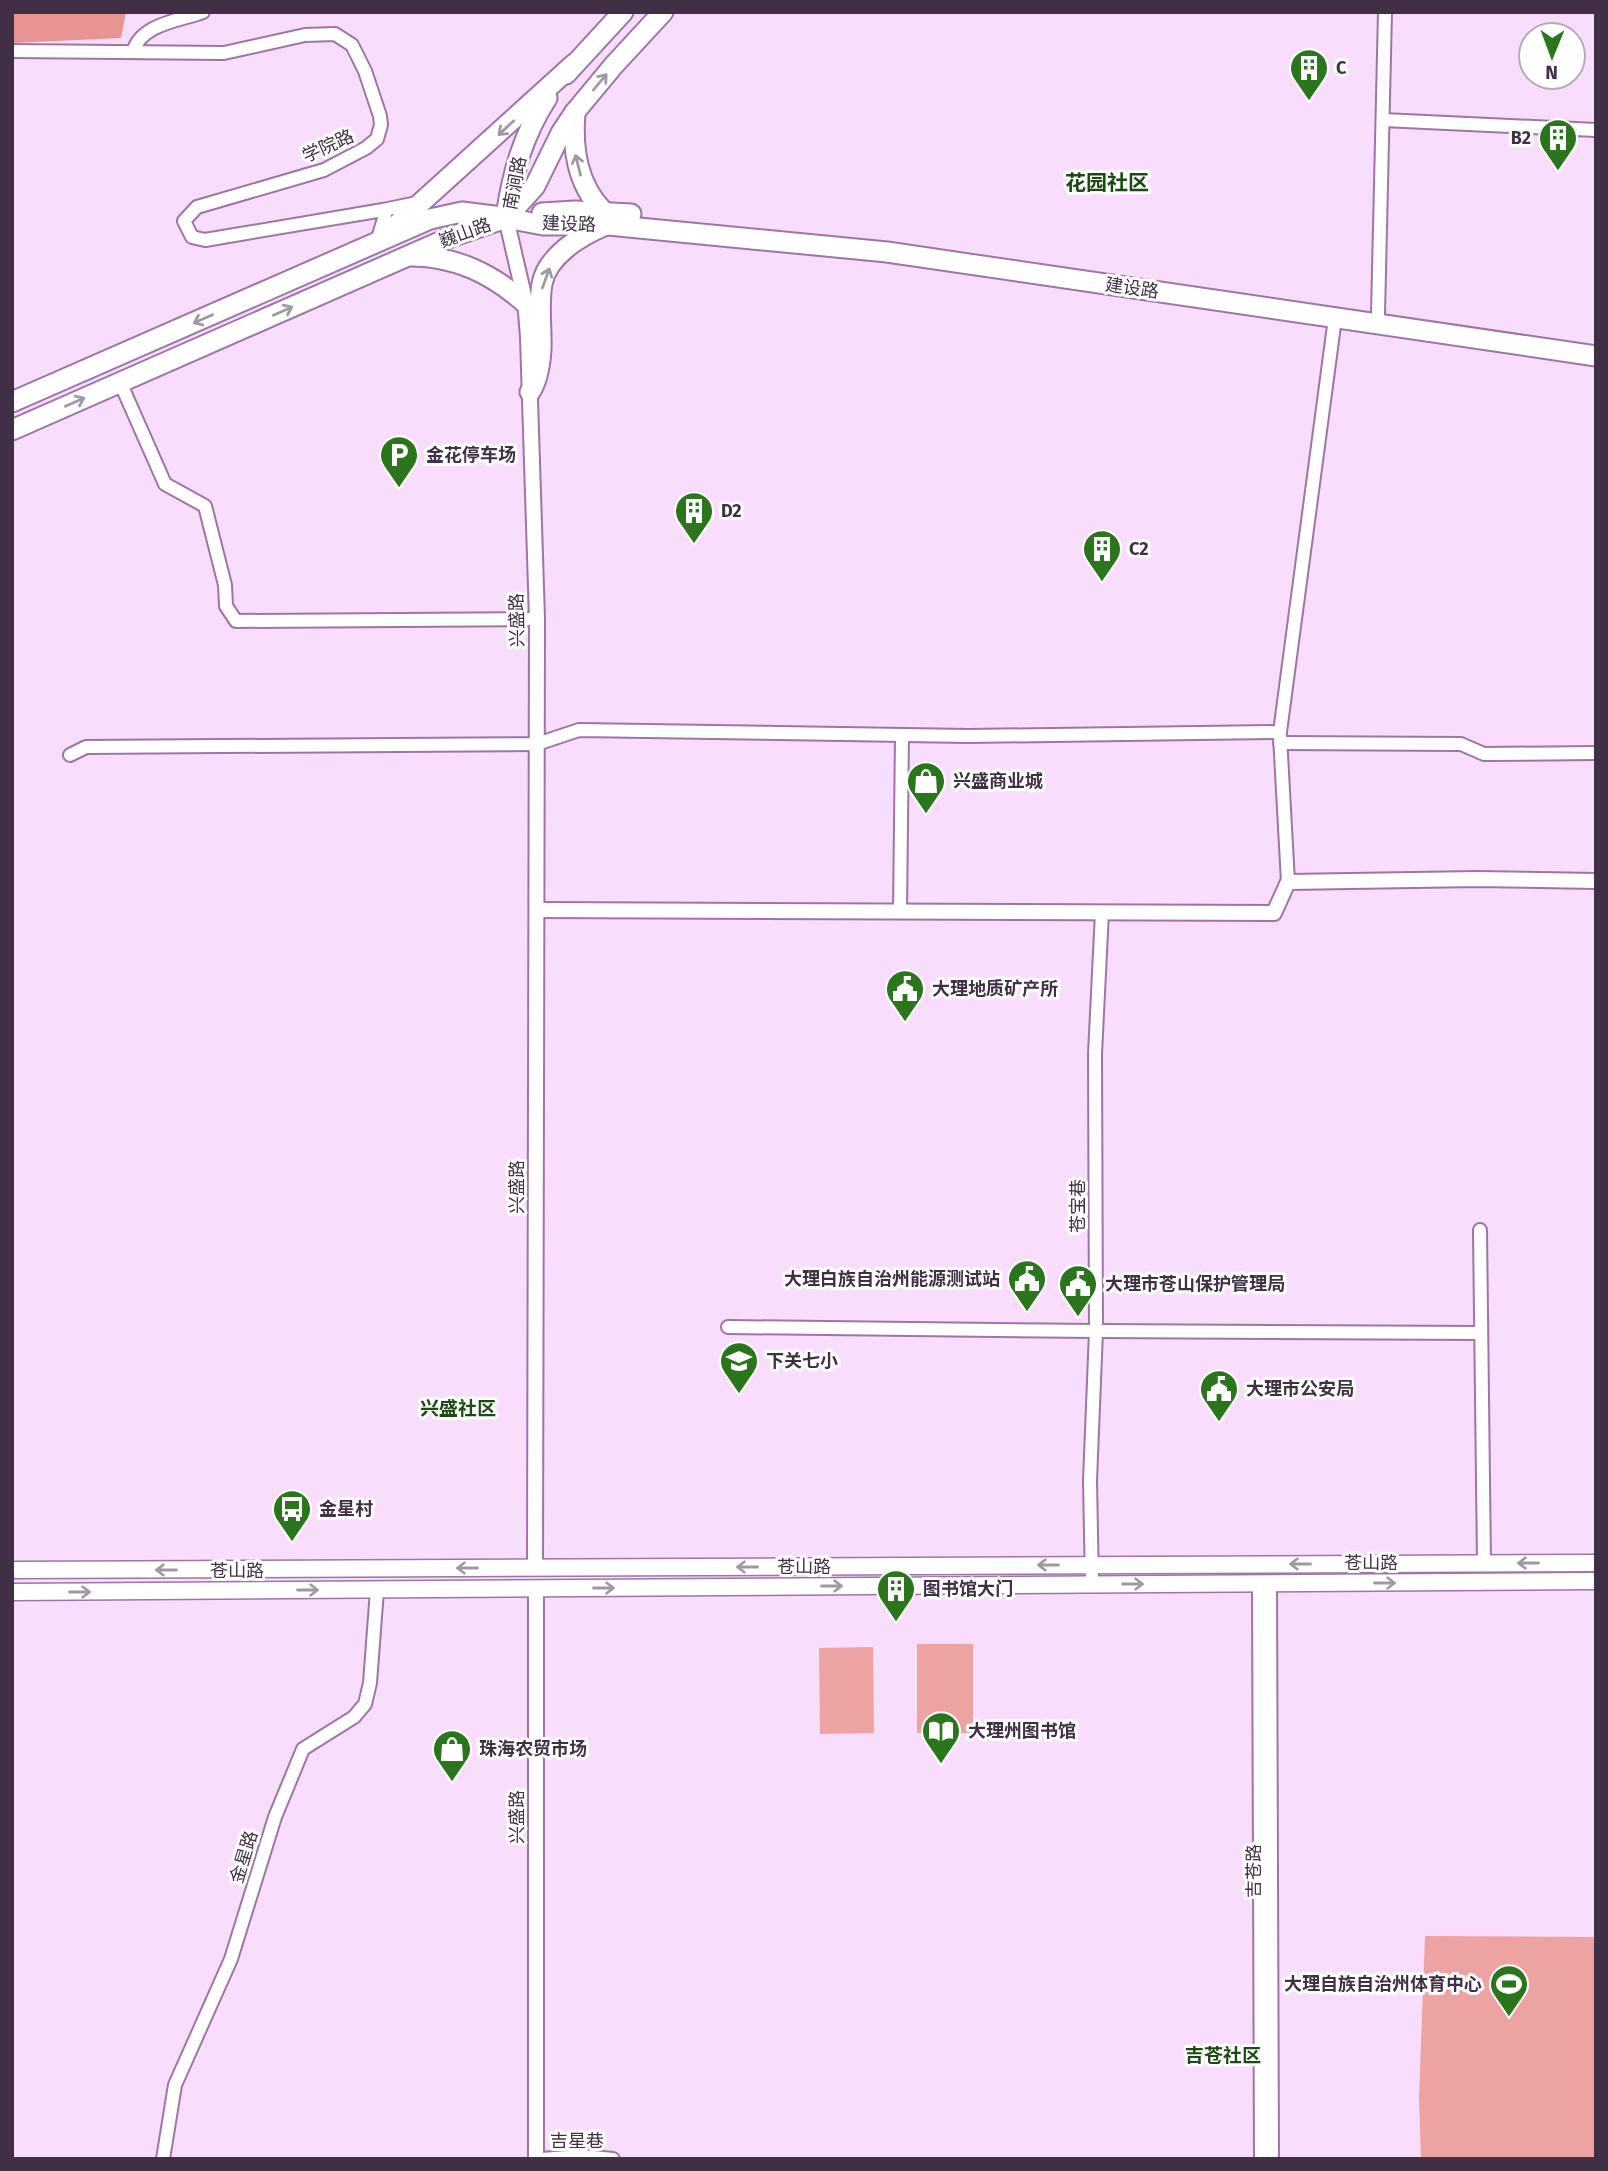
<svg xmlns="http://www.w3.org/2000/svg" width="1608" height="2171" font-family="'Fira Sans','Noto Sans SC',sans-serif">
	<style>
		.green { fill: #eda3a1 }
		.forest { fill: #e89493 }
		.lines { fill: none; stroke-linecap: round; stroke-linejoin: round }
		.minor-casing { stroke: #9d75a6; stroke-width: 16 }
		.tertiary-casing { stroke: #9d75a6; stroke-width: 18 }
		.secondary-casing { stroke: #9d75a6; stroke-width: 19 }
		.primary-casing { stroke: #9d75a6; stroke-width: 23 }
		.trunk-casing { stroke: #9d75a6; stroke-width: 23 }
		.minor { stroke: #fff; stroke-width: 12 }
		.tertiary { stroke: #fff; stroke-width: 14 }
		.secondary { stroke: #fff; stroke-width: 16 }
		.primary { stroke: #fff; stroke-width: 19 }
		.trunk { stroke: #fff; stroke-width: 19 }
		.oneway { stroke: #a098a2 }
		.labels { text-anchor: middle; stroke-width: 6; stroke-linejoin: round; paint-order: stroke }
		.poi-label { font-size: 18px; font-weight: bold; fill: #413045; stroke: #fff; text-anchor: start }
		.street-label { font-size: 18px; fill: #413045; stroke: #fff }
		.neighbourhood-label { font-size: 19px; font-weight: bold; fill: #1b4b12; stroke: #fff }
		.quarter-label { font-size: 21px; font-weight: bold; fill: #1b4b12; stroke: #fff }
	</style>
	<rect width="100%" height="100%" fill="#f8ddfd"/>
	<g class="green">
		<rect x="917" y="1644" width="56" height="89"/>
		<path d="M 873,1647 L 874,1733 L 820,1734 L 819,1648 Z"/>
		<path d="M 1425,1936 L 1596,1937 L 1596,2159 L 1421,2159 L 1419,2098 Z"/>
	</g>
	<path class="forest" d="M 12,12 L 126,12 L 121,38 L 12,43 Z"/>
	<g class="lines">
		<defs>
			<g id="minor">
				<path d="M 12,51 L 224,53 L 305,35 L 335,34 L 352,45 L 365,71 L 380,116 L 381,125 L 377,139 L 366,148 L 324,170 L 197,207 L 184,221 L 192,237 L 205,240 L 383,210 L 385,215 L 377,242"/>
				<path d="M 133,52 C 141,24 178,21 203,12"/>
				<path d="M 1383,120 L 1596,130"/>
				<path d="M 383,210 L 417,203"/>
				<path d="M 1378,314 L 1385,12"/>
				<path d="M 120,382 L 165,484 L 205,506 L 225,585 L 226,606 L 236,621 L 537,619"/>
				<path d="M 1280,736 L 1288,882"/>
				<path d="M 1280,743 L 1461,744 L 1484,754 L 1596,753"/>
				<path d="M 70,755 L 86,747 L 537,744 L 579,730 L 968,736 L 1280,732 L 1335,318"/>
				<path d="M 900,912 L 902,735"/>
				<path d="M 1480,1230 L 1484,1563"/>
				<path d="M 728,1327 L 1096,1331 L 1481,1333"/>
				<path d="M 1270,1583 L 1272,2159"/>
				<path d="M 1092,1584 L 1090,1481 L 1096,1331 L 1095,1054 L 1102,912"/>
				<path d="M 1259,1584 L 1261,2159"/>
				<path d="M 163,2159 L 175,2085 L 231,1959 L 275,1817 L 303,1749 L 354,1717 L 365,1704 L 370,1683 L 377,1590"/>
				<path d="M 541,2159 L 582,2156 L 613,2159"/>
			</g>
			<g id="tertiary">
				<path d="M 506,218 L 525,300 L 528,337 L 537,619 L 535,1568"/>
				<path d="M 537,910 L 1274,913 L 1288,882 L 1477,879 L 1596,881"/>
				<path d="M 536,2159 L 536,1589"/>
			</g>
			<g id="secondary">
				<path d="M 12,1570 L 1596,1563"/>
				<path d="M 12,1592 L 1596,1581"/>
			</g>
			<g id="primary">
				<path d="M 575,112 C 572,149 577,184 603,211"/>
				<path d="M 542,213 L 575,211 L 631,214"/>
				<path d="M 506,218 L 543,225 L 608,225 L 887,252 L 1596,356"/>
				<path d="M 530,392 C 538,380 540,365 541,350 C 542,329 538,306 542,284 C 547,256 580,236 604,226"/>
			</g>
			<g id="trunk">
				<path d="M 566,74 L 623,12"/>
				<path d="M 506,217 C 512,174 523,135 547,98"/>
				<path d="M 506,218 L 535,186 L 561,133 L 575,112 L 614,65 L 663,12"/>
				<path d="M 393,228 L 574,64"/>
				<path d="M 411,256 C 456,256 492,274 525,303"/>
				<path d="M 12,402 L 430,219 L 462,212 L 502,217"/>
				<path d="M 12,430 L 451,237 L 506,218"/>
			</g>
		</defs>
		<use href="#minor" class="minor-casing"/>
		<use href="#tertiary" class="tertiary-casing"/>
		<use href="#secondary" class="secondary-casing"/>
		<use href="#primary" class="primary-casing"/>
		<use href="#trunk" class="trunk-casing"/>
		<use href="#minor" class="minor"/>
		<use href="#tertiary" class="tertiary"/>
		<use href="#secondary" class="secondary"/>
		<use href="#primary" class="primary"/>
		<use href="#trunk" class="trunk"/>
	</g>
	<defs><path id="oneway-shaft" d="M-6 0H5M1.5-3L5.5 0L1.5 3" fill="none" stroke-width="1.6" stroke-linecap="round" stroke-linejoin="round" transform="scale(1.75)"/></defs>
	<g class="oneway">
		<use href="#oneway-shaft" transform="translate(600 82) rotate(-50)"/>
		<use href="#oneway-shaft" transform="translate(506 128) rotate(137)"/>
		<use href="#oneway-shaft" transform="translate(578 165) rotate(-104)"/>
		<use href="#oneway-shaft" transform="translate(546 278) rotate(-70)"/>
		<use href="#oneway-shaft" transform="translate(283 311) rotate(-24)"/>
		<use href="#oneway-shaft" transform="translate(203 319) rotate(156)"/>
		<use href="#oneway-shaft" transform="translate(75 402) rotate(-24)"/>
		<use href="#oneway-shaft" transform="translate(1528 1563) rotate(180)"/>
		<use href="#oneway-shaft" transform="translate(1300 1564) rotate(180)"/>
		<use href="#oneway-shaft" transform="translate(1048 1565) rotate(180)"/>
		<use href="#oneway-shaft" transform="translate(747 1567) rotate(180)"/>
		<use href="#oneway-shaft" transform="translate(467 1568) rotate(180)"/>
		<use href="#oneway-shaft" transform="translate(166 1570) rotate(180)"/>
		<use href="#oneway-shaft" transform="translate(1385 1583)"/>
		<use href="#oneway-shaft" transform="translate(1133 1584)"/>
		<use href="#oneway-shaft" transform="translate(832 1586)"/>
		<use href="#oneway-shaft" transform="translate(604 1588)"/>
		<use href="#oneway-shaft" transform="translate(308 1590)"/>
		<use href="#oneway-shaft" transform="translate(80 1592)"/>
	</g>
	<defs>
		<symbol id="building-pin" viewBox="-11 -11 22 30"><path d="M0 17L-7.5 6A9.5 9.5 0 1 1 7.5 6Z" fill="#2b761c" stroke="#fff"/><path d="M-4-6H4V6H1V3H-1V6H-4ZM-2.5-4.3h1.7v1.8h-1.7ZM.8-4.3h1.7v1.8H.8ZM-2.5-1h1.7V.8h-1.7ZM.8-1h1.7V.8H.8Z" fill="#fff"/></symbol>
		<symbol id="parking-pin" viewBox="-11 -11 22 30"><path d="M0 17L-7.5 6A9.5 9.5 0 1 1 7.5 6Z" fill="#2b761c" stroke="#fff"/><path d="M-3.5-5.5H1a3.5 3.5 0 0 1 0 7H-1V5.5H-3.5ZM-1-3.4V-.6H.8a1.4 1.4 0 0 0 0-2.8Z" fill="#fff"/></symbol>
		<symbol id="shop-pin" viewBox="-11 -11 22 30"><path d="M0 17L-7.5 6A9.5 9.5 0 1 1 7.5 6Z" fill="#2b761c" stroke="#fff"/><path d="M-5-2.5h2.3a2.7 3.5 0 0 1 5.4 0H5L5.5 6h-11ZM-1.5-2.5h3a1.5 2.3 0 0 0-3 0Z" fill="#fff"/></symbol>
		<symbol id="civic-pin" viewBox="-11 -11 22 30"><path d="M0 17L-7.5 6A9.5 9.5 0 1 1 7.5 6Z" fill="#2b761c" stroke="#fff"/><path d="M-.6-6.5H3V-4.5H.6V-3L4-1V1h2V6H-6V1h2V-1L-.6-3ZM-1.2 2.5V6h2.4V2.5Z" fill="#fff"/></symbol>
		<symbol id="school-pin" viewBox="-11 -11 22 30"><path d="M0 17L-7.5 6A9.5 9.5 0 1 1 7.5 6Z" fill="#2b761c" stroke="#fff"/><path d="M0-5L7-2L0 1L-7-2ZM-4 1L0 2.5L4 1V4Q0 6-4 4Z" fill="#fff"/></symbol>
		<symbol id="bus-pin" viewBox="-11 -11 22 30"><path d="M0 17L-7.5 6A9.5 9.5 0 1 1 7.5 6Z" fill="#2b761c" stroke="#fff"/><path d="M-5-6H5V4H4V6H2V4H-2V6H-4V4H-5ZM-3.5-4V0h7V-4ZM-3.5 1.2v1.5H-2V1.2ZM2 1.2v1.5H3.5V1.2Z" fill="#fff"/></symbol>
		<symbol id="library-pin" viewBox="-11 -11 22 30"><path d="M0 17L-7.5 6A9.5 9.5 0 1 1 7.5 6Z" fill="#2b761c" stroke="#fff"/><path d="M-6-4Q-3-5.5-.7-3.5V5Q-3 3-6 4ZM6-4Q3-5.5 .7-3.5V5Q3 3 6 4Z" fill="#fff"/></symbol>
		<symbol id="stadium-pin" viewBox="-11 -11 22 30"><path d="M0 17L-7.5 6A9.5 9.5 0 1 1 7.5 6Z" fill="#2b761c" stroke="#fff"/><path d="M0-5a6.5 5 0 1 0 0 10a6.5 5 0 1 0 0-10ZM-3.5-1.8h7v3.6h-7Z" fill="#fff"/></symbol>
	</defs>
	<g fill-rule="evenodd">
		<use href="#building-pin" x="1287" y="46" width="44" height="60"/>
		<use href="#building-pin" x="1536" y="116" width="44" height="60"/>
		<use href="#parking-pin" x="377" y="433" width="44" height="60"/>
		<use href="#building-pin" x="672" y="489" width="44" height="60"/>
		<use href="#building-pin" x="1080" y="527" width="44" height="60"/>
		<use href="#shop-pin" x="904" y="759" width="44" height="60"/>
		<use href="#civic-pin" x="883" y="967" width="44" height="60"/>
		<use href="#civic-pin" x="1005" y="1257" width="44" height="60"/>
		<use href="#civic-pin" x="1056" y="1262" width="44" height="60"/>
		<use href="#school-pin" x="717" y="1339" width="44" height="60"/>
		<use href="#civic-pin" x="1197" y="1367" width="44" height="60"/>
		<use href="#bus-pin" x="270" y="1487" width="44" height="60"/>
		<use href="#building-pin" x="874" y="1567" width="44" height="60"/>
		<use href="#library-pin" x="919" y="1709" width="44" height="60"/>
		<use href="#shop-pin" x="430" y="1727" width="44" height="60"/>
		<use href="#stadium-pin" x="1487" y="1962" width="44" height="60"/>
	</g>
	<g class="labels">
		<g class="poi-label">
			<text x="1336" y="74">C</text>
			<text x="1531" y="144" text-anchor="end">B2</text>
			<text x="426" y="461">金花停车场</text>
			<text x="721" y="517">D2</text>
			<text x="1129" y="555">C2</text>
			<text x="953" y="787">兴盛商业城</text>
			<text x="932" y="995">大理地质矿产所</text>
			<text x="1000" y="1285" text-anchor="end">大理白族自治州能源测试站</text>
			<text x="1105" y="1290">大理市苍山保护管理局</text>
			<text x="766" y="1367">下关七小</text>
			<text x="1246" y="1395">大理市公安局</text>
			<text x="319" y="1515">金星村</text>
			<text x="923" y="1595">图书馆大门</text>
			<text x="968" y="1737">大理州图书馆</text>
			<text x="479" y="1755">珠海农贸市场</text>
			<text x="1482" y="1990" text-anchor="end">大理自族自治州体育中心</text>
		</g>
		<g class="street-label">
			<text transform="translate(328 146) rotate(-24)" y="6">学院路</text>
			<text transform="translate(515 183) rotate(-79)" y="6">南涧路</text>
			<text transform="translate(569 224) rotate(2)" y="6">建设路</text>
			<text transform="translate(465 233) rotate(-20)" y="6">巍山路</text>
			<text transform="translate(1132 288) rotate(8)" y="6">建设路</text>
			<text transform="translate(517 620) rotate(-91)" y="6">兴盛路</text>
			<text transform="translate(517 1187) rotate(-90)" y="6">兴盛路</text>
			<text transform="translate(1078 1206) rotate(-90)" y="6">苍宝巷</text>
			<text x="1371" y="1569">苍山路</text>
			<text x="804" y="1573">苍山路</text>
			<text x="237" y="1577">苍山路</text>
			<text transform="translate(517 1817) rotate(-90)" y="6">兴盛路</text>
			<text transform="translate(244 1857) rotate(-73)" y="6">金星路</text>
			<text transform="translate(1254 1871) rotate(-90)" y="6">吉苍路</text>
			<text x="577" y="2147">吉星巷</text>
		</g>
		<g class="neighbourhood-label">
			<text x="458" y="1415">兴盛社区</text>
			<text x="1223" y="2062">吉苍社区</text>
		</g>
		<g class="quarter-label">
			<text x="1107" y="190">花园社区</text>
		</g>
	</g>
	<rect width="1608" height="2171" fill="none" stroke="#413045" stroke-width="28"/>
	<g transform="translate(1552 56) rotate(181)"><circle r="33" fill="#ffffff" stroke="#b3acb5" stroke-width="2"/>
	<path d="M0-5L12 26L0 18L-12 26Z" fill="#2b761c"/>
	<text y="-10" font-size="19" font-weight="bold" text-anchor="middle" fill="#413045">N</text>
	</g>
</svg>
